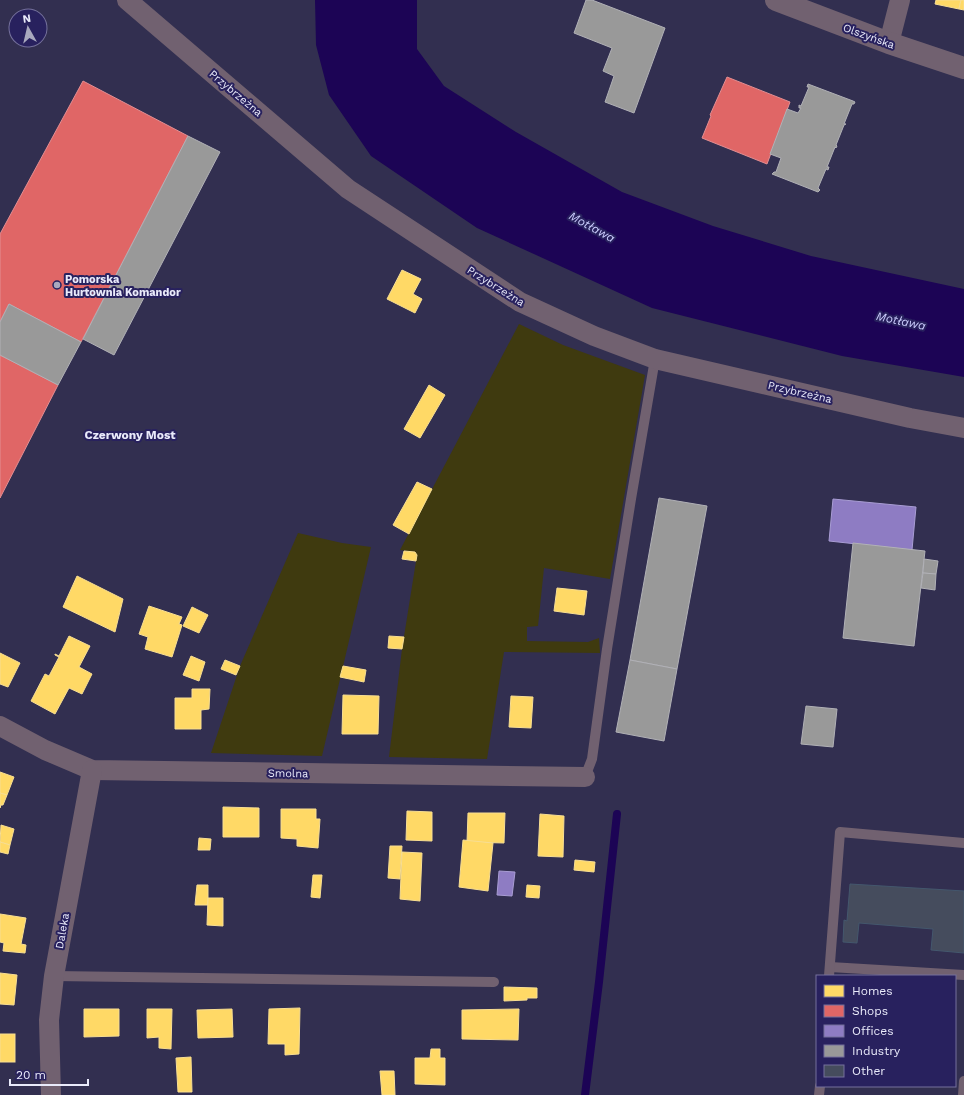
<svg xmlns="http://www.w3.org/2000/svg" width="964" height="1095" font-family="'Work Sans',sans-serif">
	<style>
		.green { fill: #3f3a0f }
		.water { fill: #1c0455 }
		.homes { fill: #ffd966; stroke: #f8de92 }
		.shops { fill: #e06666; stroke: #e38e92 }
		.offices { fill: #8e7cc3; stroke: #a99dd4 }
		.industry { fill: #999; stroke: #b1b1b6 }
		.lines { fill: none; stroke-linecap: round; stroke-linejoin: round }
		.stream { stroke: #1c0455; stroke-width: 8 }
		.building { fill: #454c5d; stroke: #44576d }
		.service { stroke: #716170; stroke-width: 10 }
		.minor { stroke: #716170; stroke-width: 20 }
		.tertiary { stroke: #716170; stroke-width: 22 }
		.poi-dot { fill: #a9a9be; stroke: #28215e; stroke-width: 1.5 }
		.labels { text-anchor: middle; stroke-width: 4; stroke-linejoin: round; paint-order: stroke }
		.street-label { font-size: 11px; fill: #e9eafa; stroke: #28215e }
		.poi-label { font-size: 11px; font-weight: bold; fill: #e9eafa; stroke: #28215e; text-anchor: start }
		.water-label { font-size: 12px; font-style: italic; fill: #cdcfff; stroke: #28215e }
		.neighbourhood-label { font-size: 12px; font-weight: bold; fill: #e9eafa; stroke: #28215e }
	</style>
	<rect width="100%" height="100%" fill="#322f50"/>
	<g class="green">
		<path d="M 519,324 L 563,345 L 645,375 L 610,579 L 544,568 L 538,626 L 527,627 L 527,641 L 588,642 L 599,638 L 600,653 L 504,652 L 487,759 L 389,757 L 402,649 L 417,555 L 415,552 L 400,550 Z"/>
		<path d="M 298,533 L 342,543 L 371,547 L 322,756 L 211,753 L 240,666 Z"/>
	</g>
	<path class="water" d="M 315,0 L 417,0 L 417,49 L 444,86 L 516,132 L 622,192 L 713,226 L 811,256 L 964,289 L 964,377 L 842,356 L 652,308 L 477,228 L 371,156 L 329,95 L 316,45 Z"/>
	<g class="homes">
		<path d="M 936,0 L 961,0 L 959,9 L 935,4 Z"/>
		<path d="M 961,0 L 964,0 L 964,10 L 959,9 Z"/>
		<path d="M 402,270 L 421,279 L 413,294 L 422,299 L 415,313 L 387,299 Z"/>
		<path d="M 429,385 L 445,395 L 420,438 L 404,429 Z"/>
		<path d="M 417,482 L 432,489 L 409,534 L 393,525 Z"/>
		<path d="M 404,551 L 415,552 L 417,555 L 416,561 L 402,559 Z"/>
		<path d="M 77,576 L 123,599 L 115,632 L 63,607 Z"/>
		<path d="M 557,588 L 587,591 L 584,615 L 554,611 Z"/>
		<path d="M 149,606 L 182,617 L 179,624 L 182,625 L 172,657 L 145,649 L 148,637 L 139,634 Z"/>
		<path d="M 192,607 L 208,615 L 199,633 L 183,626 Z"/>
		<path d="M 69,636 L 90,646 L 79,667 L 92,674 L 82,694 L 69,688 L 55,714 L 31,701 L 45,674 L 49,676 L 59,657 L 55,655 L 55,654 L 59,656 Z"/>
		<path d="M 389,636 L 404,637 L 402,649 L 388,648 Z"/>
		<path d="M 0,653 L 20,663 L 8,687 L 0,684 Z"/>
		<path d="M 191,656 L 205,662 L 199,681 L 183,675 Z"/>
		<path d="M 225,660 L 240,666 L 236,675 L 221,669 Z"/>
		<path d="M 343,666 L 366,670 L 364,682 L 340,677 Z"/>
		<path d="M 192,689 L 210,689 L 209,709 L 201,710 L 201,729 L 175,729 L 175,698 L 192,698 Z"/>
		<path d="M 343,695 L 379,696 L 378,734 L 342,734 Z"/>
		<path d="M 511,696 L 533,697 L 531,728 L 509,727 Z"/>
		<path d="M 0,772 L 14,777 L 7,795 L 0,793 Z"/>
		<path d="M 0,793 L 7,795 L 3,805 L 1,805 L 0,808 Z"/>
		<path d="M 223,807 L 259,808 L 259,837 L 223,837 Z"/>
		<path d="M 281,809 L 316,809 L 316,819 L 320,819 L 318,848 L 297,846 L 297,839 L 281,838 Z"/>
		<path d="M 407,811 L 432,812 L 432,841 L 406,840 Z"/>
		<path d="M 468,813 L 505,813 L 504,843 L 467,842 Z"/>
		<path d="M 540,814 L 564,816 L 563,857 L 538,856 Z"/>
		<path d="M 1,825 L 14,829 L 10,845 L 0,842 Z"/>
		<path d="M 199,838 L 211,839 L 210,850 L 198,850 Z"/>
		<path d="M 463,840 L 493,843 L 488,891 L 459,887 Z"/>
		<path d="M 0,842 L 10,845 L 8,854 L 0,852 Z"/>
		<path d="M 390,846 L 402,846 L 400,879 L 388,878 Z"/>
		<path d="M 402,852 L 422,853 L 420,901 L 400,899 Z"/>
		<path d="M 575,860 L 595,862 L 594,872 L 574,870 Z"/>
		<path d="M 313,875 L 322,875 L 320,898 L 311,897 Z"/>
		<path d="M 197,885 L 208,885 L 208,905 L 195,905 Z"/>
		<path d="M 527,885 L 540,886 L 539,898 L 526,897 Z"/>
		<path d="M 208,898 L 223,898 L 223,926 L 207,925 Z"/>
		<path d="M 0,914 L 26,918 L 21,944 L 26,945 L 25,953 L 3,951 L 4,943 L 0,942 Z"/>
		<path d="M 0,973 L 17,975 L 14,1005 L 0,1004 Z"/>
		<path d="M 504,987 L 537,988 L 537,998 L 527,998 L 527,1000 L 504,1001 Z"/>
		<path d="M 300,1008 L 299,1054 L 285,1055 L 285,1044 L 268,1044 L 269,1009 Z"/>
		<path d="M 84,1009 L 119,1009 L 119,1036 L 84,1037 Z"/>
		<path d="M 147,1009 L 172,1009 L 171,1049 L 159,1048 L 159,1037 L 147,1038 Z"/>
		<path d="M 232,1009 L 233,1037 L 198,1038 L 197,1010 Z"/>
		<path d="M 519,1009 L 518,1040 L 462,1039 L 462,1010 Z"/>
		<rect x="0" y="1034" width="15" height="28"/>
		<path d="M 431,1049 L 440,1049 L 440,1058 L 445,1058 L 445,1085 L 415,1084 L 415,1058 L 430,1058 Z"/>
		<path d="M 191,1057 L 192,1092 L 178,1092 L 176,1058 Z"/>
		<path d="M 380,1071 L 394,1071 L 395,1095 L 382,1095 Z"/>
	</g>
	<g class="shops">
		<path d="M 727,77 L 790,102 L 767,164 L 702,138 L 711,116 L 710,115 Z"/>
		<path d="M 83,81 L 188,136 L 81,342 L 9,304 L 0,322 L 0,234 Z"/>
		<path d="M 0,355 L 58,385 L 0,498 Z"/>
	</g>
	<g class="offices">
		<path d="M 833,499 L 916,507 L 912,550 L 829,541 Z"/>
		<path d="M 499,871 L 515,872 L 512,896 L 497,895 Z"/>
	</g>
	<g class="industry">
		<path d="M 586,0 L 592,0 L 665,28 L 634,113 L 605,102 L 614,76 L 603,71 L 612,48 L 574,33 Z"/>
		<path d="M 808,84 L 853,101 L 855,102 L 854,104 L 852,104 L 844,124 L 846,124 L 844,125 L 836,145 L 837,146 L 836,148 L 835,147 L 827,167 L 829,167 L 828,170 L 826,169 L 818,188 L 820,190 L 818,192 L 772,174 L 774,172 L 776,172 L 781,158 L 770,154 L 787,109 L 798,113 L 801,108 L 799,108 L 799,105 L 801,106 L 809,87 L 807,87 Z"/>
		<path d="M 188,136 L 220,152 L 114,355 L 83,339 Z"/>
		<path d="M 9,304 L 81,342 L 58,385 L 0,355 L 0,322 Z"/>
		<path d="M 659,498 L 707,506 L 677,669 L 630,660 Z"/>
		<path d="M 853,543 L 925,551 L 914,646 L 843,638 Z"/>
		<path d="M 924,559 L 938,561 L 936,574 L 923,573 Z"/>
		<path d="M 923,573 L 936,574 L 935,590 L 921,588 Z"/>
		<path d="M 630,660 L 677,669 L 664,741 L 616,732 Z"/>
		<path d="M 806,706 L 837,709 L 833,747 L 801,744 Z"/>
	</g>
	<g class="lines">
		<path class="stream" d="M 585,1095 L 599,982 L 617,814"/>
	</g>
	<path class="building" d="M 850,884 L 964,891 L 964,953 L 931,950 L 933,929 L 859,923 L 857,943 L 843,942 L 844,920 L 847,921 Z"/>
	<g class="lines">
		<g class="service">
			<path d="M 585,777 L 592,759 L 607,649 L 631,499 L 655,359"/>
			<path d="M 830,967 L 964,975"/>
			<path d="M 54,976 L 494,982"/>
			<path d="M 829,976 L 840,832 L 964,843"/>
			<path d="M 819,1095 L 820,1086"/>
			<path d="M 963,1095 L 964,1081"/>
		</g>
		<g class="minor">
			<path d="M 127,0 L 348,189 L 520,302 L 594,336 L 655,359 L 910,418 L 964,428"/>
			<path d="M 889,43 L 900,0"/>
			<path d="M 0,726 L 45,750 L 92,770 L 585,777"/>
			<path d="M 51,1095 L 49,1020 L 54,976 L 92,770"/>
		</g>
		<path class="tertiary" d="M 776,0 L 889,43 L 964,68"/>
	</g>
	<circle class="poi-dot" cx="57" cy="285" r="4"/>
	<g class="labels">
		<g class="street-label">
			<text transform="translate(869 36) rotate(20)" y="4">Olszyńska</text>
			<text transform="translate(236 93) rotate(40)" y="4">Przybrzeżna</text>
			<text transform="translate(496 286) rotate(32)" y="4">Przybrzeżna</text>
			<text transform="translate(800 392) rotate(13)" y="4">Przybrzeżna</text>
			<text transform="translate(288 773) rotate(1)" y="4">Smolna</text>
			<text transform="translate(62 931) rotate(-80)" y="4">Daleka</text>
		</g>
		<g class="poi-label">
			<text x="65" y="283">Pomorska<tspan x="65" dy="13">Hurtownia Komandor</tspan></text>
		</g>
		<g class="water-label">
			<text transform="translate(592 227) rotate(29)" y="4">Motława</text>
			<text transform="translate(901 321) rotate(12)" y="4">Motława</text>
		</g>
		<g class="neighbourhood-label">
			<text x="130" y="439">Czerwony Most</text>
		</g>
	</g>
	<rect x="816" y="975" width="140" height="112" fill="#28215e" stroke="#75719c"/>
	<rect x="824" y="985" width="20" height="12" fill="#ffd966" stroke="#75719c"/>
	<text x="852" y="995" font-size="12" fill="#e9eafa">Homes</text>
	<rect x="824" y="1005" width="20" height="12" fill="#e06666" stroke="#75719c"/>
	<text x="852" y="1015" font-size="12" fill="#e9eafa">Shops</text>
	<rect x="824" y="1025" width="20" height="12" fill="#8e7cc3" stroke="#75719c"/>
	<text x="852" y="1035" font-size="12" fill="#e9eafa">Offices</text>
	<rect x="824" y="1045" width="20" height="12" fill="#999999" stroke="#75719c"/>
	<text x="852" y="1055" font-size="12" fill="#e9eafa">Industry</text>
	<rect x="824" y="1065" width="20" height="12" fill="#454c5d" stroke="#75719c"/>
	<text x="852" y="1075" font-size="12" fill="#e9eafa">Other</text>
	<g transform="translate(28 28) rotate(352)"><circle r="19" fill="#28215e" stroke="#75719c"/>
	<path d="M0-3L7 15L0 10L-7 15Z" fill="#a9a9be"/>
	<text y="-6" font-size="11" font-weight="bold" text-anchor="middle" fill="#e9eafa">N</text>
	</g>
	<path d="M10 1079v6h78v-6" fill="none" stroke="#e9eafa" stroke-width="2"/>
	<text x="16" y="1079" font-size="12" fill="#e9eafa" stroke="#28215e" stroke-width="3" paint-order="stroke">20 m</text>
</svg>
